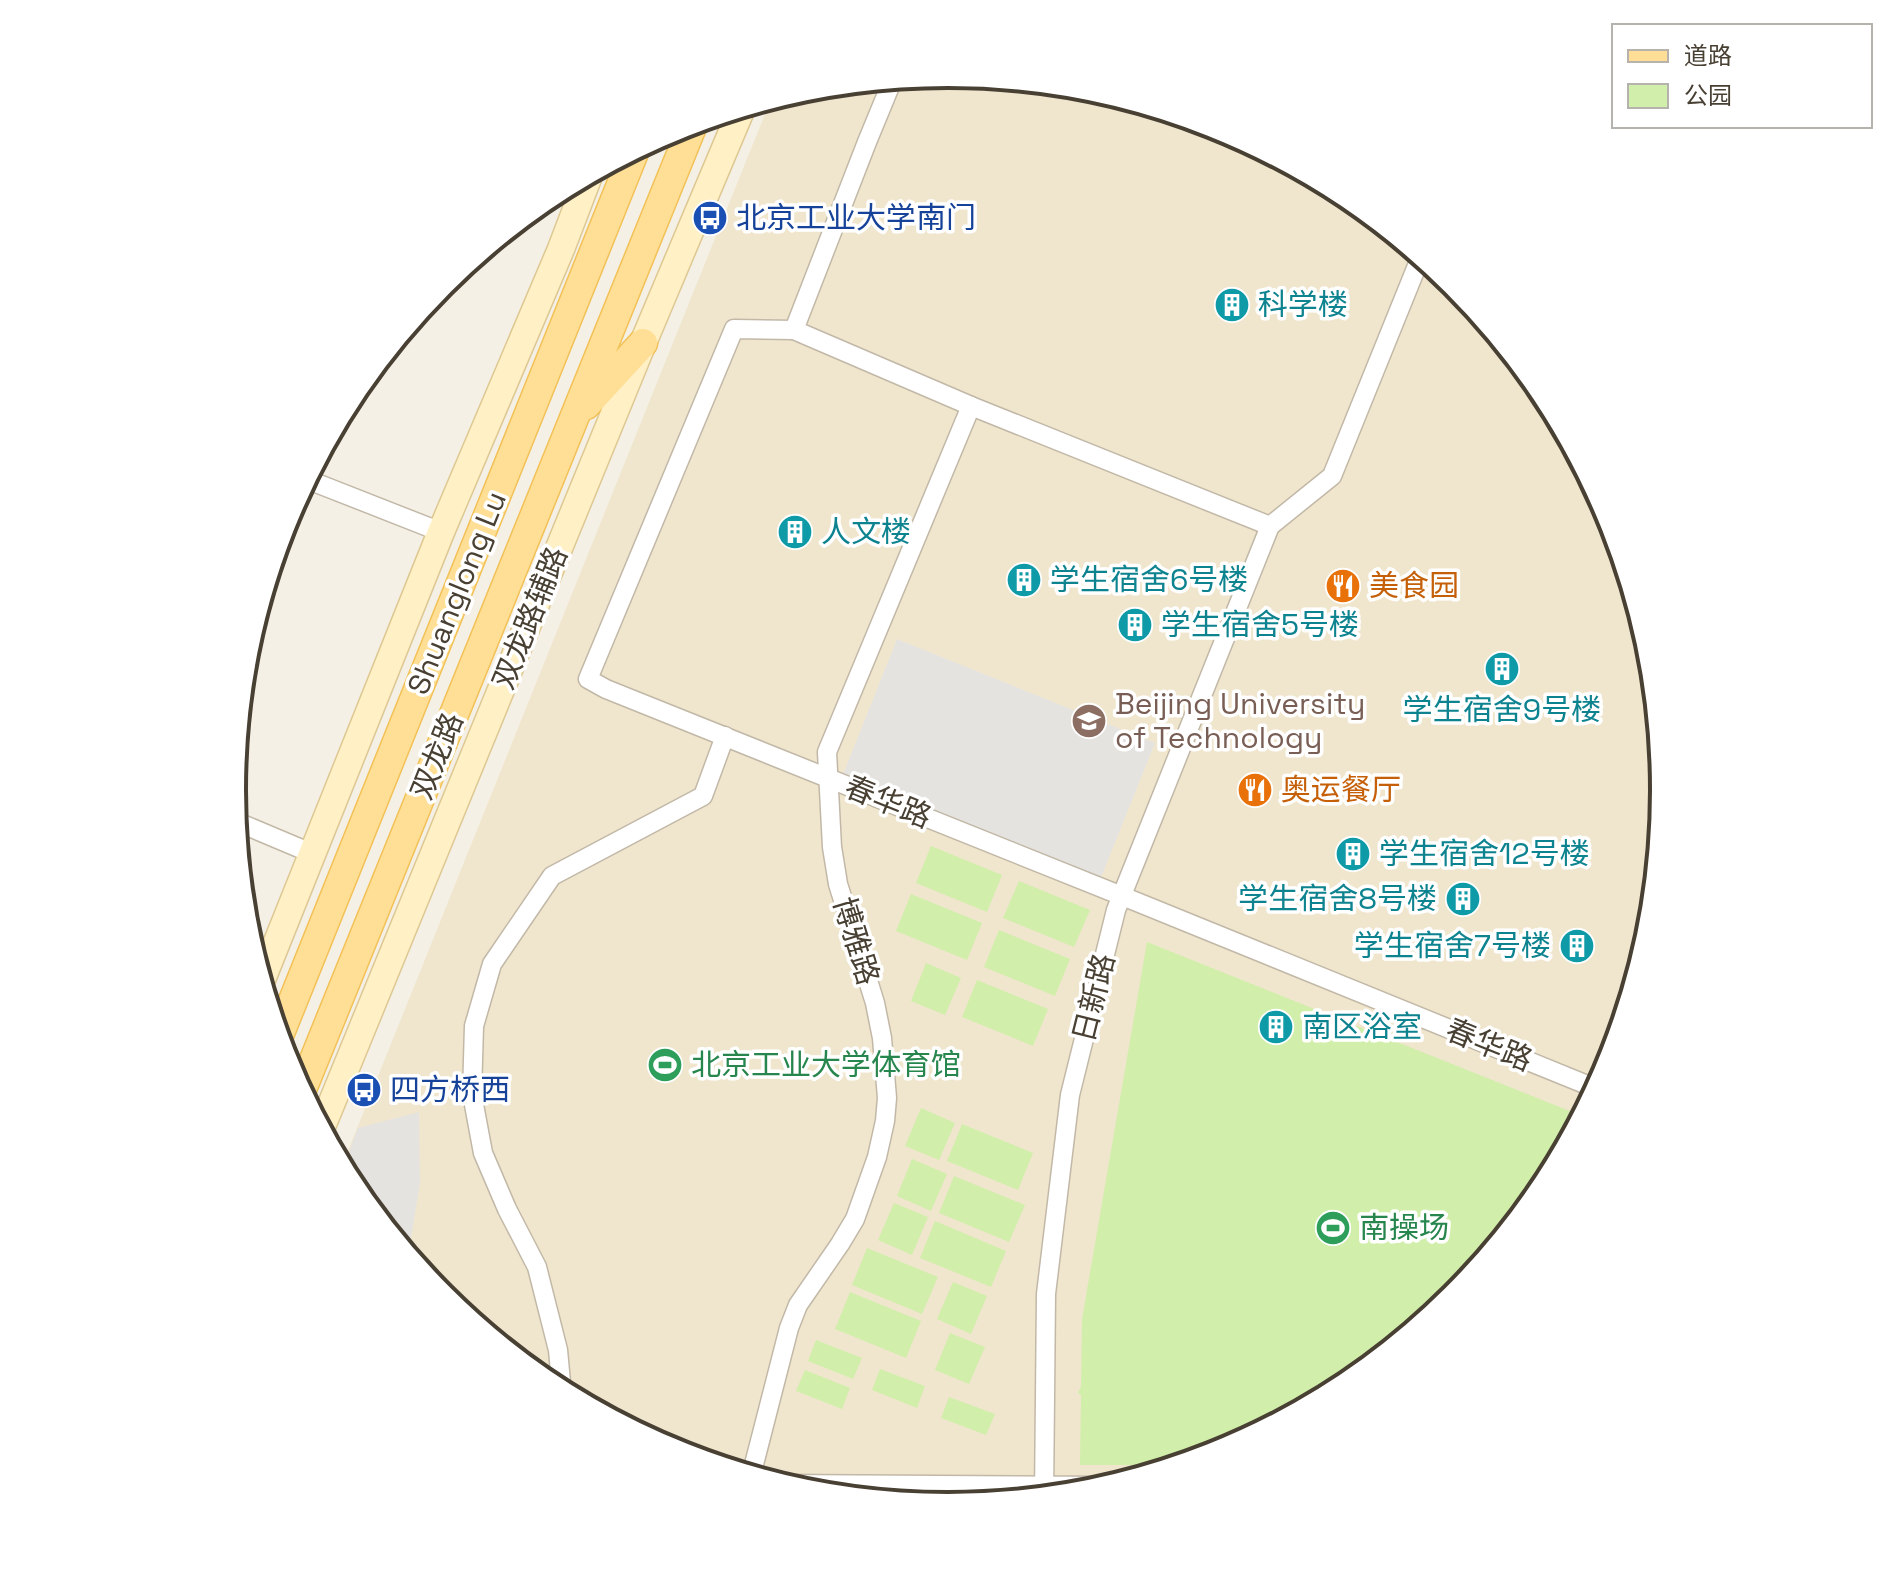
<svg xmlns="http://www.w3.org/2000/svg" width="1896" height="1581" font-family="'Space Grotesk','Noto Sans SC',sans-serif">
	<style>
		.education { fill: #f0e6ce }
		.green { fill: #d1eeaa }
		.parking { fill: #e5e3df }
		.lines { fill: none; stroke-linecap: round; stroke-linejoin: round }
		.minor-casing { stroke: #c2b8a7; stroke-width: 21 }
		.secondary-casing { stroke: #dec892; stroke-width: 29 }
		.primary-casing { stroke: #f2c157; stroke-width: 31 }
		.minor { stroke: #fff; stroke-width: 18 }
		.secondary { stroke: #fff0c6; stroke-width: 26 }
		.primary { stroke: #ffdf95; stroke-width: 28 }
		.labels { text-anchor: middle; stroke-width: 7; stroke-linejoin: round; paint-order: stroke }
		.transit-label { font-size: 30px; fill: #164399; stroke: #fff; text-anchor: start }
		.culture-label { font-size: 30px; fill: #0d838f; stroke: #fff; text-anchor: start }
		.food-label { font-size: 30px; fill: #c56008; stroke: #fff; text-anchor: start }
		.street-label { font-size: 30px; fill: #494034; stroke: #fff }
		.education-label { font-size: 30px; fill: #785e54; stroke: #fff; text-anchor: start }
		.leisure-label { font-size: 30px; fill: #27864d; stroke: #fff; text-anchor: start }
		.rim { fill: none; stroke: #494034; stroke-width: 4 }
	</style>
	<rect width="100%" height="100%" fill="#f5f0e6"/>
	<path class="education" d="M 948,74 L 1088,88 L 1223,129 L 1346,195 L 1455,284 L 1544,393 L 1610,517 L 1651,651 L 1664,791 L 1651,931 L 1610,1065 L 1543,1189 L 1454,1297 L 1346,1386 L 1222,1453 L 1087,1493 L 948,1507 L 808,1493 L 673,1452 L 550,1386 L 441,1297 L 352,1188 L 341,1168 L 771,99 L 809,88 Z"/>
	<g class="green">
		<path d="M 931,846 L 1002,875 L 987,912 L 916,883 Z"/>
		<path d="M 1019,881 L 1090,910 L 1074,947 L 1003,918 Z"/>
		<path d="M 911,894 L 982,923 L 967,960 L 896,931 Z"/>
		<path d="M 999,930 L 1070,959 L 1055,996 L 984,967 Z"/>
		<path d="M 1147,942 L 1582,1116 L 1543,1189 L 1454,1297 L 1346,1386 L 1222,1453 L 1180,1465 L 1080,1465 L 1081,1395 L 1078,1393 L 1081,1386 L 1082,1319 Z"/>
		<path d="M 926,963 L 961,978 L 945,1015 L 911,1001 Z"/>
		<path d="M 977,980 L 1048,1009 L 1033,1046 L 962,1017 Z"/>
		<path d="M 921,1108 L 955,1123 L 939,1160 L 905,1146 Z"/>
		<path d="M 962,1124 L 1033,1153 L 1018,1190 L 947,1161 Z"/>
		<path d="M 912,1159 L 947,1174 L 931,1211 L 897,1196 Z"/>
		<path d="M 954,1176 L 1025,1205 L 1009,1242 L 939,1213 Z"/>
		<path d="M 894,1203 L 928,1217 L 912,1255 L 878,1240 Z"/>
		<path d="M 935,1221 L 1006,1251 L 991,1287 L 920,1258 Z"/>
		<path d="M 867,1248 L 938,1277 L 922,1314 L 852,1285 Z"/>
		<path d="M 953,1282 L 987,1296 L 971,1334 L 937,1319 Z"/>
		<path d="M 850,1292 L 921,1321 L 906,1358 L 835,1329 Z"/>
		<path d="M 950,1333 L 985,1347 L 969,1384 L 935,1370 Z"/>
		<path d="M 816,1340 L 862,1358 L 853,1379 L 808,1361 Z"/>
		<path d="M 880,1369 L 925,1386 L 917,1408 L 872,1390 Z"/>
		<path d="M 805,1370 L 850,1388 L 842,1409 L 796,1391 Z"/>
		<path d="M 949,1397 L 995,1414 L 986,1435 L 941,1418 Z"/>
	</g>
	<g class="parking">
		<path d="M 897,639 L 1155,743 L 1100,880 L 842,777 Z"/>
		<path d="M 419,1112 L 420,1183 L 408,1256 L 352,1188 L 342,1169 L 358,1128 Z"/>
	</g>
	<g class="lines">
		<defs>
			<g id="minor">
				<path d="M 893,79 L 867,142 L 794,330 L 971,406 L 1270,526 L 1332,476 L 1421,256"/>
				<path d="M 794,330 L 734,329 L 588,679 L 606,689 L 1137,902 L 1597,1089"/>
				<path d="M 306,479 L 441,532"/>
				<path d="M 235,821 L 311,853"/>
				<path d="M 562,1393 L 558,1350 L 537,1267 L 507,1209 L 483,1153 L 472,1094 L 474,1026 L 492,964 L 552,876 L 703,796 L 725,736"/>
				<path d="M 751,1476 L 789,1328 L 798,1305 L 840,1244 L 855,1219 L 877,1157 L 885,1121 L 887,1098 L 882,1038 L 875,1003 L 838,884 L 832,847 L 827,752 L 971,406"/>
				<path d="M 779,1484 L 1113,1486"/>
				<path d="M 1044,1498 L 1046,1294 L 1070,1095 L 1116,910 L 1270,526"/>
			</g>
			<g id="secondary">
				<path d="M 261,982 L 441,532 L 561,249 L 590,173"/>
				<path d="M 321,1129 L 643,343 L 742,108"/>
			</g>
			<g id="primary">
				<path d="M 586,405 L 643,343"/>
				<path d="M 278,1038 L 635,150"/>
				<path d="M 301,1092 L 694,122"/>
			</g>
		</defs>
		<use href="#minor" class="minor-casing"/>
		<use href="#secondary" class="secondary-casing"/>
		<use href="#primary" class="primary-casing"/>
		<use href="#minor" class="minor"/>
		<use href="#secondary" class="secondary"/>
		<use href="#primary" class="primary"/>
	</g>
	<defs>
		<symbol id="bus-disc" viewBox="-11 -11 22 22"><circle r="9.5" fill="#1a4fb4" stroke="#fff"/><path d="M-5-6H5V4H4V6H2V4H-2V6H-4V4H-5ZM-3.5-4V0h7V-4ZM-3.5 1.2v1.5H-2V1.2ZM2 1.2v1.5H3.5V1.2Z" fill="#fff"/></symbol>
		<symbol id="building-disc" viewBox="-11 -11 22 22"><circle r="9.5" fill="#0f9aa8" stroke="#fff"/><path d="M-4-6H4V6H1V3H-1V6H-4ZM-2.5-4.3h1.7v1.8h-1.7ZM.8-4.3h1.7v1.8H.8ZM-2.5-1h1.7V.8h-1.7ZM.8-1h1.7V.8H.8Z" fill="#fff"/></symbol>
		<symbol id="restaurant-disc" viewBox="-11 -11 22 22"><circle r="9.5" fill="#e8710a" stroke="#fff"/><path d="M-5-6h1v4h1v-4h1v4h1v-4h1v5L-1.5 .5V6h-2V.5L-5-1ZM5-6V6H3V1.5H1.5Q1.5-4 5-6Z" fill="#fff"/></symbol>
		<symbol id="university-disc" viewBox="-11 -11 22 22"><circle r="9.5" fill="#8d6e63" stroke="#fff"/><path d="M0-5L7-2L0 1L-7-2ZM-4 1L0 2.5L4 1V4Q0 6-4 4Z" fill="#fff"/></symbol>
		<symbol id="stadium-disc" viewBox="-11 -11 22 22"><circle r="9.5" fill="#2e9e5b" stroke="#fff"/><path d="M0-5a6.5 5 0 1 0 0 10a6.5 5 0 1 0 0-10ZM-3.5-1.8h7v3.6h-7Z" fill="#fff"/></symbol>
	</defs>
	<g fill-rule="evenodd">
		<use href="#bus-disc" x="690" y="198" width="40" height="40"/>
		<use href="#building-disc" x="1212" y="285" width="40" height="40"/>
		<use href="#building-disc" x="775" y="512" width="40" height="40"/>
		<use href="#building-disc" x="1004" y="560" width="40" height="40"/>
		<use href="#restaurant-disc" x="1323" y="566" width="40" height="40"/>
		<use href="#building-disc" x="1115" y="605" width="40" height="40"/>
		<use href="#building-disc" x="1482" y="649" width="40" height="40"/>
		<use href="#university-disc" x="1069" y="701" width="40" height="40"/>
		<use href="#restaurant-disc" x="1235" y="770" width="40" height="40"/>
		<use href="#building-disc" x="1333" y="834" width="40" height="40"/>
		<use href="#building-disc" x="1443" y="879" width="40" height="40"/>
		<use href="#building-disc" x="1557" y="926" width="40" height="40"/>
		<use href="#building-disc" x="1256" y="1007" width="40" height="40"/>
		<use href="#stadium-disc" x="645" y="1045" width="40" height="40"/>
		<use href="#bus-disc" x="344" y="1070" width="40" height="40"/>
		<use href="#stadium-disc" x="1313" y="1208" width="40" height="40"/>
	</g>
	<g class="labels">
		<g class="transit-label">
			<text x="736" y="228">北京工业大学南门</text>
			<text x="390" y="1100">四方桥西</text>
		</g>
		<g class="culture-label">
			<text x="1258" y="315">科学楼</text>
			<text x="821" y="542">人文楼</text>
			<text x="1050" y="590">学生宿舍6号楼</text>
			<text x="1161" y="635">学生宿舍5号楼</text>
			<text x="1502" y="720" text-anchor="middle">学生宿舍9号楼</text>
			<text x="1379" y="864">学生宿舍12号楼</text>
			<text x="1437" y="909" text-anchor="end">学生宿舍8号楼</text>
			<text x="1551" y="956" text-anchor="end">学生宿舍7号楼</text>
			<text x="1302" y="1037">南区浴室</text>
		</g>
		<g class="food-label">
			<text x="1369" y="596">美食园</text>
			<text x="1281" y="800">奥运餐厅</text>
		</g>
		<g class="street-label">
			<text transform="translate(457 593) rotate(-68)" y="10">Shuanglong Lu</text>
			<text transform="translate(530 618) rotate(-68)" y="10">双龙路辅路</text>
			<text transform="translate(437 756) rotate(-68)" y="10">双龙路</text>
			<text transform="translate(888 802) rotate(22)" y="10">春华路</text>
			<text transform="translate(856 941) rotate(73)" y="10">博雅路</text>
			<text transform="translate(1094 998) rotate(-76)" y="10">日新路</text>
			<text transform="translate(1489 1045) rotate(22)" y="10">春华路</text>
		</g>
		<g class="education-label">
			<text x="1115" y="714">Beijing University<tspan x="1115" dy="34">of Technology</tspan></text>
		</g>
		<g class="leisure-label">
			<text x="691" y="1075">北京工业大学体育馆</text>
			<text x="1359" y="1238">南操场</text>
		</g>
	</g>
	<path d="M0 0H1896V1581H0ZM246 790a702 702 0 1 1 1404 0a702 702 0 1 1-1404 0Z" fill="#fff" fill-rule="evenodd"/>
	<path class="rim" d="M246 790a702 702 0 1 1 1404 0a702 702 0 1 1-1404 0Z"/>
	<rect x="1612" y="24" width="260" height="104" fill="#ffffff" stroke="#b6b3ae" stroke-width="2"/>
	<rect x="1628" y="50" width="40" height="12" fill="#ffdf95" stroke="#b6b3ae" stroke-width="2"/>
	<text x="1684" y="64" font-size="24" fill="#494034">道路</text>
	<rect x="1628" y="84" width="40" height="24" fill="#d1eeaa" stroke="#b6b3ae" stroke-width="2"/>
	<text x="1684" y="104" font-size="24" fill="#494034">公园</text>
</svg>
